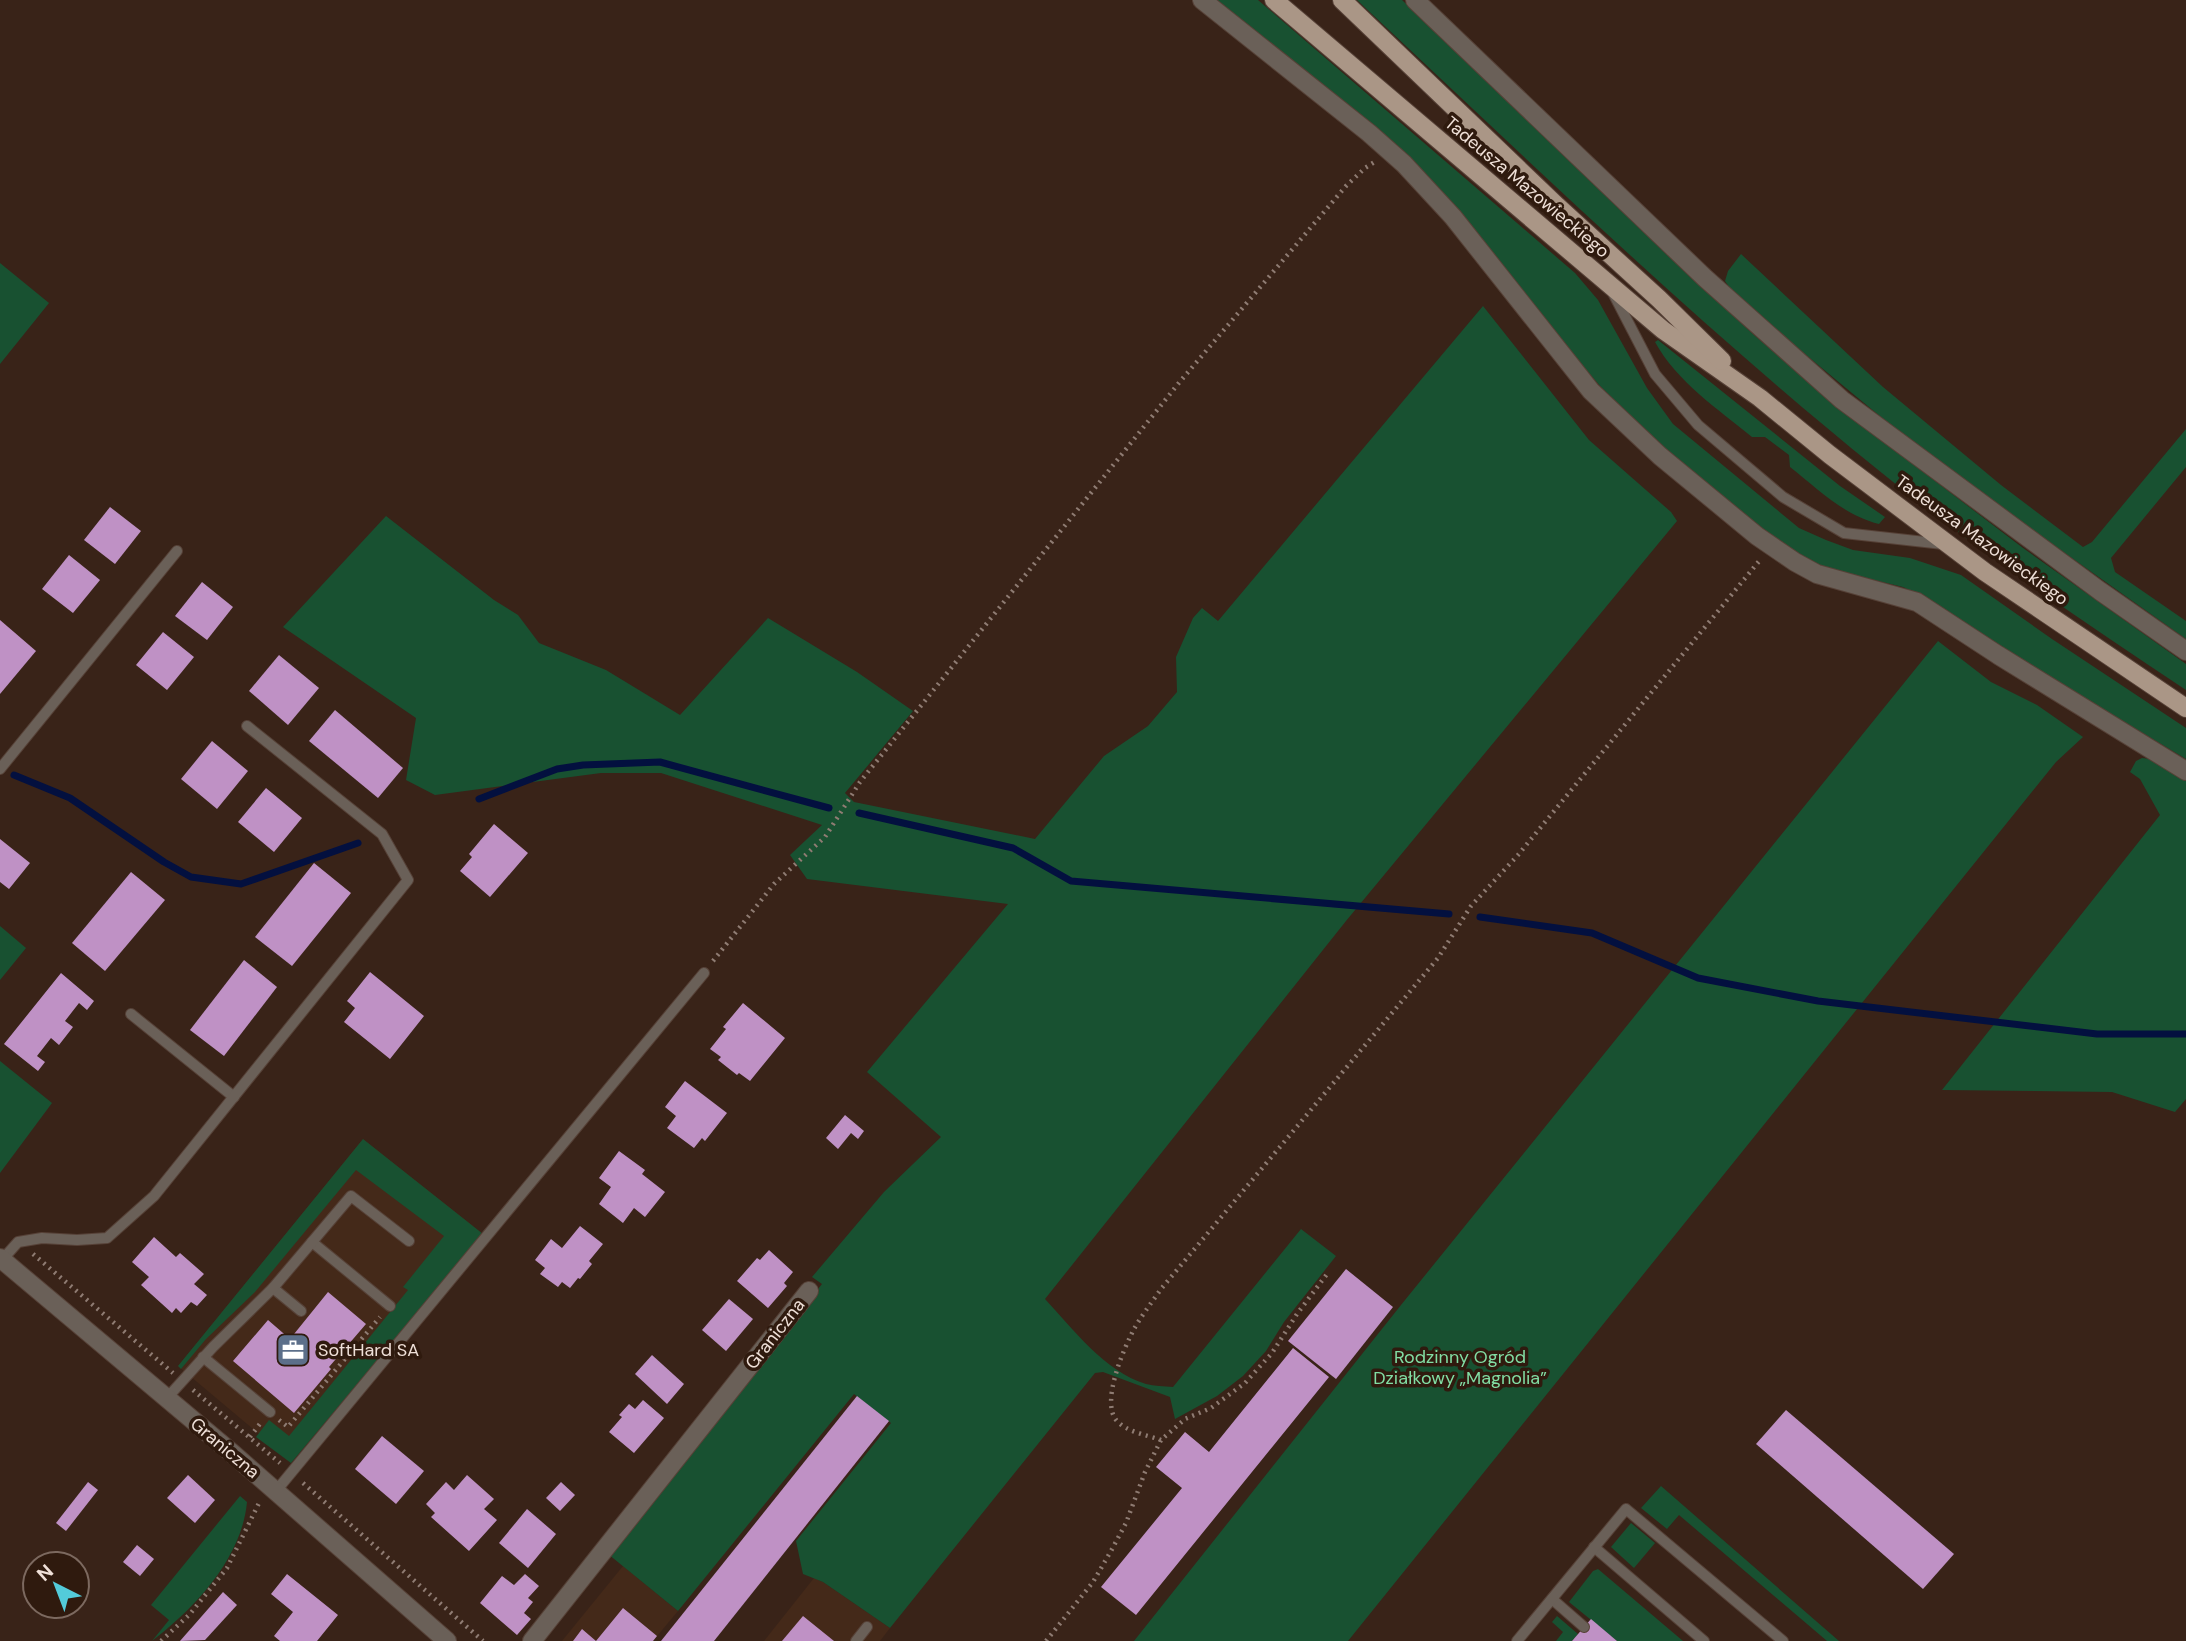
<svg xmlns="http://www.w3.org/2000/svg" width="2186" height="1641" font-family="'DM Sans',sans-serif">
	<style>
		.built { fill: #442919 }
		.green { fill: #185131 }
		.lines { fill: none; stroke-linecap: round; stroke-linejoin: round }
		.stream { stroke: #03103f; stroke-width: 7 }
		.building { fill: #bf91c5 }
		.service-casing { stroke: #564137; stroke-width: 12 }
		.minor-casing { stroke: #564137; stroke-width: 20 }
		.primary-casing { stroke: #564137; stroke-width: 20 }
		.path { stroke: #8f7c73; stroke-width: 4.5; stroke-dasharray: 2 5; stroke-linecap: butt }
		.service { stroke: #6a6058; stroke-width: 10 }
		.minor { stroke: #6a6058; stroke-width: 18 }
		.primary { stroke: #aa9686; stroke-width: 18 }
		.labels { text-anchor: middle; stroke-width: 7; stroke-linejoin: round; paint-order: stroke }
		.street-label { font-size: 18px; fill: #efe0d8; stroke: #2f1a0e }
		.poi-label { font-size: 18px; fill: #efe0d8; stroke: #2f1a0e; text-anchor: start }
		.park-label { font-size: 18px; fill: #82dea4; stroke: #2f1a0e }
	</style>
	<rect width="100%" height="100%" fill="#392318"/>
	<g class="built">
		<path d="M 363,1139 L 473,1226 L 300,1442 L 271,1444 L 178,1366 Z"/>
		<path d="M 623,1566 L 678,1611 L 653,1641 L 562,1641 Z"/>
		<path d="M 814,1578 L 823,1582 L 890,1628 L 880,1641 L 764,1641 Z"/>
	</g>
	<g class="green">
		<path d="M 1215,0 L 1258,0 L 1575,273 L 1598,300 L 1647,388 L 1673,424 L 1799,528 L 1826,540 L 1853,550 L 1910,558 L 1961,575 L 2052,639 L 2186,728 L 2186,759 L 2029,665 L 1925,598 L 1903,587 L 1837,571 L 1812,563 L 1773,538 L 1668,452 L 1601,387 L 1562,342 L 1454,205 L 1402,152 Z"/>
		<path d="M 1357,0 L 1402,0 L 1687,273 L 1754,335 L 1838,407 L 2023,548 L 2186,664 L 2186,690 C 2081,620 1975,549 1877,469 C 1695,322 1528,160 1357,0 Z"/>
		<path d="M 1741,254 L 1883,387 L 2001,485 L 2083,547 L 2092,542 L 2186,429 L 2186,467 L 2111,558 L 2115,572 L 2186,621 L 2186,639 L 1979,492 L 1887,422 L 1777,331 L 1732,291 L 1725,281 L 1728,271 Z"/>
		<path d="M 0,263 L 49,303 L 0,364 Z"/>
		<path d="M 1483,306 L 1589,440 L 1671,512 L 1677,521 L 1346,921 L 1045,1299 C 1074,1330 1104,1371 1146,1384 C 1154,1386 1164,1386 1173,1387 L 1301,1229 L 1336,1256 L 1284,1322 L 1266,1351 L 1243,1376 L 1217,1396 L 1175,1419 L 1170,1397 L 1103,1372 L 1095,1373 L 890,1628 L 823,1582 L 803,1574 L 796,1541 L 891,1423 L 854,1394 L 678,1611 L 608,1554 L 822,1284 L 812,1277 L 884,1192 L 941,1137 L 867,1072 L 1008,904 L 807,879 L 790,855 L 822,825 L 661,773 L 601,773 L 435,795 L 406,780 L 416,718 L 283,627 L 386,516 L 494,600 L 518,615 L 539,643 L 606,670 L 680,715 L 768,618 L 857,672 L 913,711 L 845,793 L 854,802 L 1035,839 L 1104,756 L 1148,726 L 1177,692 L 1176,657 L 1193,618 L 1202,608 L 1218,621 Z"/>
		<path d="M 1658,340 L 1840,486 L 1885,517 L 1879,524 C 1843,515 1818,489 1790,467 L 1789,455 L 1765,437 L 1752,437 C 1718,409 1677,382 1655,342 Z"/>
		<path d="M 1938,641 L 1991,682 L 2037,705 L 2083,737 L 2056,762 L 1348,1641 L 1134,1641 L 1401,1305 Z"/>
		<path d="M 2142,758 L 2150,759 L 2186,781 L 2186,1099 L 2175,1112 L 2112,1092 L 1942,1090 L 2160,815 L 2140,779 L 2130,772 L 2136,761 Z"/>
		<path d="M 0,926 L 26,948 L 0,980 Z"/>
		<path d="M 0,1061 L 52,1103 L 0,1173 Z"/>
		<path d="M 363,1139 L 483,1234 L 291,1463 L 256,1437 L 269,1420 L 289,1436 L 408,1290 L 403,1287 L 444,1236 L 356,1170 L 255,1292 L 206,1339 L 181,1369 L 178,1366 Z"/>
		<path d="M 1661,1486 L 1839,1641 L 1827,1641 L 1679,1515 L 1667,1529 L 1641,1508 Z"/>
		<path d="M 240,1496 L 247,1502 C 242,1558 195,1608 152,1641 L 169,1620 L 151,1605 Z"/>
		<path d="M 1631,1523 L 1655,1543 L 1634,1568 L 1611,1547 Z"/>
		<path d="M 1598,1569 L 1683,1641 L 1617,1641 L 1569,1602 L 1593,1571 Z"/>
		<path d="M 1557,1616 L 1578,1634 L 1572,1641 L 1556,1641 L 1563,1632 L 1552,1622 Z"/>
	</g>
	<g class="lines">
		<g class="stream">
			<path d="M 14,775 L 70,798 L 164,862 L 191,877 L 241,884 L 358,843"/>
			<path d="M 479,799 L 557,769 L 583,765 L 660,762 L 829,808"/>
			<path d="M 859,813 L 1013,848 L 1071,881 L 1449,914"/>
			<path d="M 1480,917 L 1592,933 L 1698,978 L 1818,1001 L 2097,1034 L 2186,1034"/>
		</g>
	</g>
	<g class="building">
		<path d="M 110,507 L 141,531 L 115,564 L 84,540 Z"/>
		<path d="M 69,555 L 100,580 L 73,613 L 42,589 Z"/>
		<path d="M 202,582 L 233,607 L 207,640 L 175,616 Z"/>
		<path d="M 0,620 L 36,651 L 0,694 Z"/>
		<path d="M 163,632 L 194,657 L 167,690 L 136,665 Z"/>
		<path d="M 279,655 L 319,688 L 288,725 L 249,691 Z"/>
		<path d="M 335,710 L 403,768 L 378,798 L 309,741 Z"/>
		<path d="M 212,741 L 248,771 L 217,809 L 181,779 Z"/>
		<path d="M 266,788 L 302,818 L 274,852 L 238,822 Z"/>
		<path d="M 494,824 L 528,853 L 490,897 L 460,871 L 472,857 L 469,854 Z"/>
		<path d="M 0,839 L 30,863 L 9,889 L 0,882 Z"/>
		<path d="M 314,863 L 351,893 L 292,966 L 255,937 Z"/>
		<path d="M 131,872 L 165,900 L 105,971 L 72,943 Z"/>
		<path d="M 244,960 L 277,987 L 224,1056 L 190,1030 Z"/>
		<path d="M 370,972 L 424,1016 L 390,1059 L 344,1022 L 355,1008 L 347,1001 Z"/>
		<path d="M 61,973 L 94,1001 L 87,1010 L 79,1003 L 65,1021 L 73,1027 L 59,1045 L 51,1038 L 37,1056 L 45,1062 L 38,1071 L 4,1044 Z"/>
		<path d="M 743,1003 L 785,1038 L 750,1081 L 739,1073 L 737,1075 L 718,1060 L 721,1057 L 710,1049 L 726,1029 L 723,1027 Z"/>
		<path d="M 685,1081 L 727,1113 L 705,1141 L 702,1138 L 694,1148 L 667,1128 L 676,1116 L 665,1107 Z"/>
		<path d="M 845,1115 L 864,1131 L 858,1139 L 851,1133 L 838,1149 L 826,1138 Z"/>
		<path d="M 619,1151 L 645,1170 L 642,1174 L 665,1192 L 645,1217 L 634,1208 L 623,1223 L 599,1204 L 611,1187 L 599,1178 Z"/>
		<path d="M 580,1226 L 603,1244 L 589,1261 L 592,1264 L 580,1279 L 578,1278 L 570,1288 L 562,1282 L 558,1287 L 540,1274 L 545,1268 L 535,1260 L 551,1239 L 562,1248 Z"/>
		<path d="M 154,1237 L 176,1257 L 180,1253 L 204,1274 L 194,1284 L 207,1295 L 197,1306 L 191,1302 L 181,1313 L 176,1308 L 172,1313 L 141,1285 L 149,1277 L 132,1262 Z"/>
		<path d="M 769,1250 L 793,1272 L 784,1283 L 787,1286 L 768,1308 L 737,1281 L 757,1258 L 760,1260 Z"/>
		<path d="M 1346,1269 L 1393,1307 L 1336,1379 L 1288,1341 Z"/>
		<path d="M 328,1292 L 366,1324 L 329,1367 L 331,1369 L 294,1413 L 233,1361 L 268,1320 L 290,1339 Z"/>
		<path d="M 729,1299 L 753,1319 L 726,1351 L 702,1330 Z"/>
		<path d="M 1293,1348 L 1329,1377 L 1136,1615 L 1101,1587 L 1182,1488 L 1156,1467 L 1185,1432 L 1209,1452 Z"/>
		<path d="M 652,1355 L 684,1384 L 667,1404 L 635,1374 Z"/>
		<path d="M 857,1396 L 889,1421 L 714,1641 L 661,1641 Z"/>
		<path d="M 643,1400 L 664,1418 L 634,1453 L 609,1432 L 622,1417 L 619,1415 L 629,1404 L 635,1409 Z"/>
		<path d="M 1786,1410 L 1954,1554 L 1923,1589 L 1756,1444 Z"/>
		<path d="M 382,1436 L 424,1471 L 396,1504 L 355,1469 Z"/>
		<path d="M 188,1475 L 215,1500 L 195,1523 L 167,1498 Z"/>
		<path d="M 467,1475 L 494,1499 L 484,1509 L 497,1520 L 469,1551 L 431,1517 L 435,1513 L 426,1504 L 446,1482 L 454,1490 Z"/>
		<path d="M 88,1482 L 98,1490 L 66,1531 L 56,1523 Z"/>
		<path d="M 561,1482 L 575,1495 L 560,1511 L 546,1498 Z"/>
		<path d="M 527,1509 L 556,1534 L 528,1568 L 499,1543 Z"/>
		<path d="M 137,1545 L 154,1559 L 140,1576 L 123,1562 Z"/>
		<path d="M 287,1574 L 338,1615 L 317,1641 L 280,1641 L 274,1636 L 293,1612 L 271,1594 Z"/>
		<path d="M 525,1574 L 539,1586 L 528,1598 L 533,1602 L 524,1613 L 531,1619 L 517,1635 L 480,1603 L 502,1576 L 514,1585 Z"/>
		<path d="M 223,1592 L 237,1605 L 205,1640 L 180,1641 Z"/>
		<path d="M 623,1608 L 657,1636 L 653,1641 L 573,1641 L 582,1629 L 596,1641 Z"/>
		<path d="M 803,1616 L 834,1641 L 782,1641 Z"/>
		<path d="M 1591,1619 L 1617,1641 L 1572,1641 Z"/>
	</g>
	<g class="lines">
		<defs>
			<g id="service">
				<path d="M 1613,293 L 1655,374 L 1698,425 L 1783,497 L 1844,533 L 1943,544"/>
				<path d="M 0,769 L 177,551"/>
				<path d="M 131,1014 L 234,1097"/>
				<path d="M 312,1242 L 390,1306"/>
				<path d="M 2,1260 L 18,1242 L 42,1238 L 77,1240 L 107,1238 L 154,1196 L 408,880 L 382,834 L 247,726"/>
				<path d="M 273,1288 L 301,1311"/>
				<path d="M 203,1357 L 270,1412"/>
				<path d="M 167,1398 L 213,1347 L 273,1288 L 351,1196 L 409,1241"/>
				<path d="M 276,1491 L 704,973"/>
				<path d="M 1594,1547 L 1704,1641"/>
				<path d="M 1552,1599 L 1584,1627"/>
				<path d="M 856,1641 L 867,1627"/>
				<path d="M 1517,1641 L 1626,1509 L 1783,1641"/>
			</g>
			<g id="minor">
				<path d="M 1202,0 L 1369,133 L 1404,164 L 1453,217 L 1591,391 L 1660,456 L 1757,536 L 1795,562 L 1817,574 L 1917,602 L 1998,655 L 2186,771"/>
				<path d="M 1415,0 L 1705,278 L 1842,400 L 2100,591 L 2186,651"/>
				<path d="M 0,1258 L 232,1453 L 447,1641"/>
				<path d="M 532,1641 L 809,1291"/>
			</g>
			<g id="primary">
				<path d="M 1274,0 L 1663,330 L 1760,398 L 1830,455 L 1985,572 L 2186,708"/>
				<path d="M 1342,0 L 1557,206 L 1659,299 L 1722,361"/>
			</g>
		</defs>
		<use href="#service" class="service-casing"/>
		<use href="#minor" class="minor-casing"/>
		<use href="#primary" class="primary-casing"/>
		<g class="path">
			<path d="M 713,961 L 774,884 L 825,837 L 860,782 L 1178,384 L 1346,186 L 1365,168 L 1376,161"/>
			<path d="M 33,1254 L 173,1373"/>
			<path d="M 193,1390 L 280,1463"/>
			<path d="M 279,1420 L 288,1427 L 380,1317"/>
			<path d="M 250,1437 L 262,1421"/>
			<path d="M 1161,1440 C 1147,1435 1127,1432 1117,1421 C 1100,1403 1124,1348 1134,1329 C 1142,1315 1152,1302 1161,1289 L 1438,958 L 1471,906 L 1518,855 L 1760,560"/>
			<path d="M 303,1483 L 483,1641"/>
			<path d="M 161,1641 L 190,1614 L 227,1568 L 260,1501"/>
			<path d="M 1046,1641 L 1093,1582 L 1111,1551 L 1126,1523 L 1145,1472 L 1161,1440 L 1185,1419 L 1211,1408 L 1245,1383 L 1272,1353 L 1297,1314 L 1327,1274"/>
		</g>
		<use href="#service" class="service"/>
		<use href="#minor" class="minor"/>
		<use href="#primary" class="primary"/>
	</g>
	<defs>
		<symbol id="office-square" viewBox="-11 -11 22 22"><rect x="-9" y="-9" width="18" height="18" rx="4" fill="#5c6f8a" stroke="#2f1a0e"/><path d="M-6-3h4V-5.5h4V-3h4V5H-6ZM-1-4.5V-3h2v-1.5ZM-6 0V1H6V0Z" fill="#fff"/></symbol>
	</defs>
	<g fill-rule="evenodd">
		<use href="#office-square" x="274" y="1331" width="38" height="38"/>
	</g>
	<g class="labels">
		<g class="street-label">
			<text transform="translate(1527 187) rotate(40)" y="6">Tadeusza Mazowieckiego</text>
			<text transform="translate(1982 540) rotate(36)" y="6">Tadeusza Mazowieckiego</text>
			<text transform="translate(775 1334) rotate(-52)" y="6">Graniczna</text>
			<text transform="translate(225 1448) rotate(40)" y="6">Graniczna</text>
		</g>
		<g class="poi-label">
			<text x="318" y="1356">SoftHard SA</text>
		</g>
		<g class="park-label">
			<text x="1460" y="1363">Rodzinny Ogród<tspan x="1460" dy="21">Działkowy „Magnolia”</tspan></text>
		</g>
	</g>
	<g transform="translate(56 1585) rotate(318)"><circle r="33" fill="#2f1a0e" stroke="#7c695f" stroke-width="2"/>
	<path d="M0-5L12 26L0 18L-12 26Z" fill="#53cbda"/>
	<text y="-10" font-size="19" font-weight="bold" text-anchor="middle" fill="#efe0d8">N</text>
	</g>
</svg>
